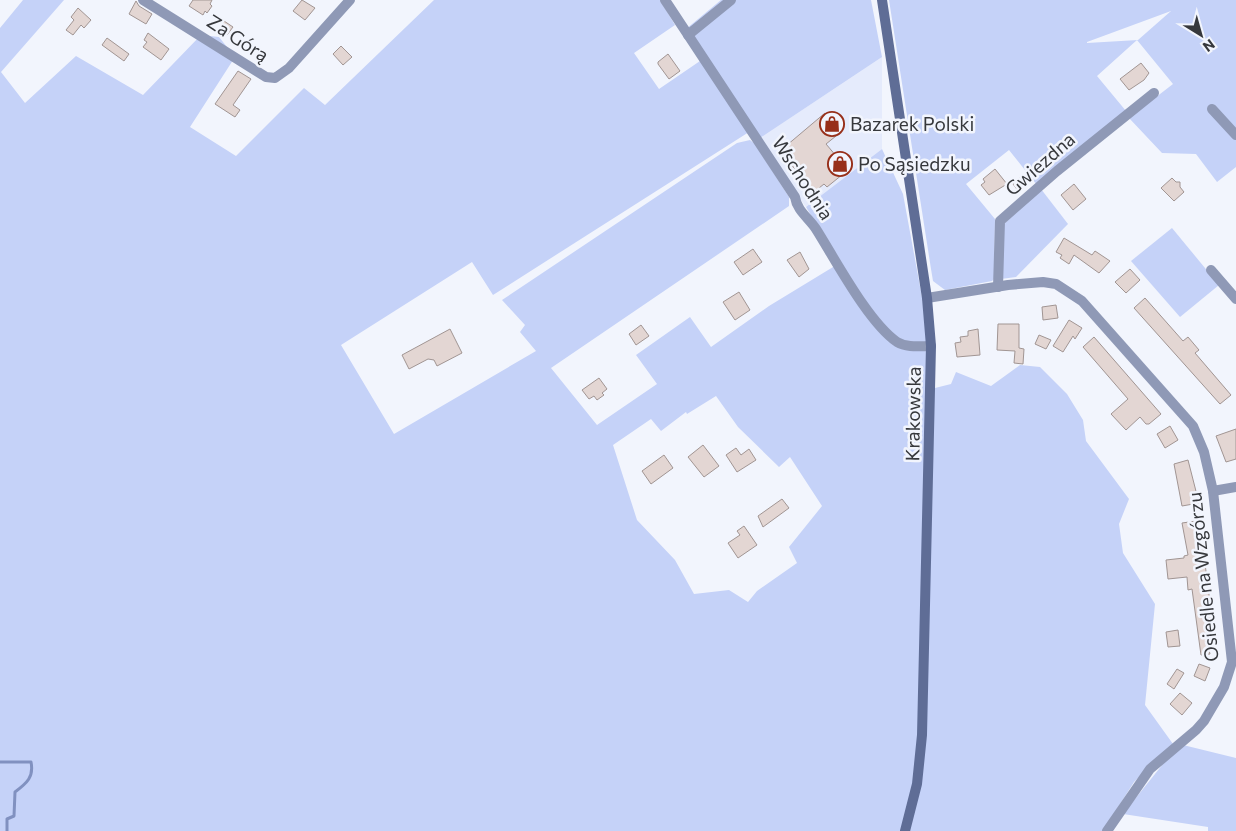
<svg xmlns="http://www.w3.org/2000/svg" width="1236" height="831" font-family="Commissioner,sans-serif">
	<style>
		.built { fill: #e5ebfc }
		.green { fill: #c5d2f8; fill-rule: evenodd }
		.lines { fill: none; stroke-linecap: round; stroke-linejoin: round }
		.stream { stroke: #8191c0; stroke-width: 3 }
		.building { fill: #e3d6d3; stroke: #a19593 }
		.street { stroke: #8f99b6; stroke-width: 10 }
		.secondary { stroke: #5f6d96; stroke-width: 10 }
		.labels { text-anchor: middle; stroke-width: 5; stroke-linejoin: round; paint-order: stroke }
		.street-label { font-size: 19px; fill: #36383c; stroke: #f2f5fd }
		.poi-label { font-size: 19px; fill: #36383c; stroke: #f2f5fd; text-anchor: start }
	</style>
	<rect width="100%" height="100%" fill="#f2f5fd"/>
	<path class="built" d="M 882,57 L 882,149 L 806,207 L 757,140 Z"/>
	<g class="green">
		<path d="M 23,0 L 64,0 L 1,72 L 25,103 L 76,56 L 143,95 L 201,35 L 219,37 L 235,57 L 190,127 L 236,156 L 304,88 L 325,105 L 434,0 L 660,0 L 675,25 L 634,53 L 659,89 L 700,61 L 686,29 L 721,0 L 871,0 L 882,57 L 757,140 L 749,132 L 493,295 L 472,262 L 341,345 L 394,434 L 536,351 L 520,332 L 525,325 L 502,300 L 737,143 L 750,140 L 755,144 L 789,197 L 789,206 L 551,368 L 597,425 L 657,384 L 636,355 L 690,317 L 711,347 L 769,306 L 838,264 L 839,262 L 806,207 L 882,149 L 903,194 L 931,346 L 931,389 L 951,384 L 956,372 L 991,386 L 1020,365 L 1040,367 L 1067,394 L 1083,420 L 1086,441 L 1129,499 L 1119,524 L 1123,553 L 1155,604 L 1145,705 L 1173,744 L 1134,782 L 1103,831 L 0,831 L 0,28 ZM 716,396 L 738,427 L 779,467 L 790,457 L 822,506 L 789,547 L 797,563 L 757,591 L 748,602 L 729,590 L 694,594 L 675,560 L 637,520 L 613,445 L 651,419 L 661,431 L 686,412 L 687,414 Z"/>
		<path d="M 889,0 L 1236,0 L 1236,167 L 1217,182 L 1196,154 L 1162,153 L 1129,118 L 1173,84 L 1137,40 L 1097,76 L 1126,111 L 1037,185 L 1009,150 L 966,184 L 995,219 L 994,279 L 992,281 L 945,290 L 933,281 L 931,269 ZM 1171,11 L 1138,40 L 1087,43 L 1087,42 Z"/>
		<path d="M 1041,189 L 1068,224 L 1016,277 L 1001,279 L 1003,225 Z"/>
		<path d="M 1172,228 L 1219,285 L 1180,317 L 1131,261 Z"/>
		<path d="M 1179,744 L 1236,758 L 1236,831 L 1208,831 L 1208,827 L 1123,814 Z"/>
	</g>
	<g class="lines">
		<path class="stream" d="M 0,762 L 31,762 C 34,777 27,783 15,792 L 14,816 L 7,819 L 7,831"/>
	</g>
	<g class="building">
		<path d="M 193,0 L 212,0 L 210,4 L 212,6 L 207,13 L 205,11 L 203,15 L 189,6 Z"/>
		<path d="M 302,0 L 315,8 L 305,20 L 293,11 Z"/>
		<path d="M 136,1 L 139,6 L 152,14 L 146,24 L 129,14 Z"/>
		<path d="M 78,8 L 91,20 L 84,28 L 81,25 L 73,35 L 66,30 L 74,20 L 71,17 Z"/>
		<path d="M 224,21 L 233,27 L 227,35 L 219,30 Z"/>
		<path d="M 148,33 L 169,49 L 161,60 L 143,47 L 147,42 L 144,40 Z"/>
		<path d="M 107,38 L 129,54 L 124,61 L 102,45 Z"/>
		<path d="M 341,46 L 352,57 L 343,65 L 333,54 Z"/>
		<path d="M 668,54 L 680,71 L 669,79 L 658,64 L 658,62 Z"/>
		<path d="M 1141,63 L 1149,73 L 1144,80 L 1129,90 L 1120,79 Z"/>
		<path d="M 238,71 L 251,79 L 233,105 L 240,110 L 235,117 L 215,104 Z"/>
		<path d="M 825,113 L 841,132 L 826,144 L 848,170 L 827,187 L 824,184 L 814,192 L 780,151 Z"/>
		<path d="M 995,169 L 1007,184 L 989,195 L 981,185 L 985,182 L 983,179 Z"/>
		<path d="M 1024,174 L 1031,182 L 1019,192 L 1013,184 Z"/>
		<path d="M 1172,178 L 1176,182 L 1180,182 L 1180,187 L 1184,192 L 1174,201 L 1161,188 Z"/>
		<path d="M 1074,184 L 1086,199 L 1073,210 L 1061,195 Z"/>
		<path d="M 1064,238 L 1092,255 L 1095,251 L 1110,261 L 1099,273 L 1074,255 L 1069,264 L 1060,258 L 1062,255 L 1056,252 Z"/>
		<path d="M 753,249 L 762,262 L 743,275 L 734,262 Z"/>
		<path d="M 800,252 L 809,269 L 799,277 L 787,260 Z"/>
		<path d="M 1130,269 L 1140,280 L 1126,293 L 1115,282 Z"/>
		<path d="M 739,292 L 750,310 L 735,320 L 723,302 Z"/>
		<path d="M 1145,298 L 1183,341 L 1188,337 L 1199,350 L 1195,353 L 1231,395 L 1220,404 L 1134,308 Z"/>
		<path d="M 1056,305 L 1058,318 L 1043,320 L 1042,307 Z"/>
		<path d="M 1069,320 L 1082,328 L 1075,339 L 1073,336 L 1063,352 L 1053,346 Z"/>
		<path d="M 998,324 L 1019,324 L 1019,348 L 1024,349 L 1023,364 L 1014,363 L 1015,351 L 997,350 Z"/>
		<path d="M 641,325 L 649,336 L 636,345 L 629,334 Z"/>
		<path d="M 450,329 L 462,353 L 437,366 L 434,360 L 428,359 L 409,369 L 402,355 Z"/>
		<path d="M 978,329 L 980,355 L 957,357 L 955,343 L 961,342 L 960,337 L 968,336 L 968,331 Z"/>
		<path d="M 1039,335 L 1051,340 L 1046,349 L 1035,344 Z"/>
		<path d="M 1094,337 L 1161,414 L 1149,424 L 1146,424 L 1140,417 L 1126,430 L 1111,414 L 1128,399 L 1083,347 Z"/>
		<path d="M 599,378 L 607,389 L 602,393 L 604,395 L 597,400 L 594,396 L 589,399 L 582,390 Z"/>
		<path d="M 1170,426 L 1178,440 L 1165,448 L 1157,434 Z"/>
		<path d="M 1236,429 L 1236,459 L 1226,462 L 1216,436 Z"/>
		<path d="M 703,445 L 719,466 L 704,477 L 688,457 Z"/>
		<path d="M 736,448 L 741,455 L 749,449 L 756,460 L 737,472 L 726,455 Z"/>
		<path d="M 664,455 L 673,468 L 651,484 L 642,471 Z"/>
		<path d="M 1188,460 L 1199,503 L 1182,506 L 1174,464 Z"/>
		<path d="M 782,499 L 789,508 L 763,527 L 758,516 Z"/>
		<path d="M 1196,521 L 1200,548 L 1203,548 L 1216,649 L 1209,650 L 1210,654 L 1201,655 L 1192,589 L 1188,590 L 1187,577 L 1168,579 L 1166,560 L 1184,558 L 1184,556 L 1188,555 L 1182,523 Z"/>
		<path d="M 744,526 L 757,545 L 738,558 L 728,543 L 740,535 L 737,531 Z"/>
		<path d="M 1178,630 L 1180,646 L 1168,647 L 1166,632 Z"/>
		<path d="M 1199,664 L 1210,668 L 1205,681 L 1194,676 Z"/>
		<path d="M 1177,669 L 1184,673 L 1174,689 L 1167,684 Z"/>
		<path d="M 1180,693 L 1192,703 L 1182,715 L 1170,704 Z"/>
	</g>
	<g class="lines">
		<g class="street">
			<path d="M 143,0 L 266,77 L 275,78 L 289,68 L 350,0"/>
			<path d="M 665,0 L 795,197 C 797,211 809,218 816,229 C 835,259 868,322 897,342 C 907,348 920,346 931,346"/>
			<path d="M 688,35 L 731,0"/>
			<path d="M 1212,109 L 1236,135"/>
			<path d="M 1211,270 L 1236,299"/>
			<path d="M 998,287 L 1000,221 L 1057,171 L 1154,93"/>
			<path d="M 927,298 L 1008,285 L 1043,282 L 1056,284 L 1082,301 L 1193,426 L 1204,452 L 1213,491 L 1232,662 L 1224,687 L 1204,721 L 1196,730 L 1150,769 L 1107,831"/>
			<path d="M 1213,491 L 1236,487"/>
		</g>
		<path class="secondary" d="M 882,0 L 927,298 L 931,346 L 922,735 L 917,784 L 905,831"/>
	</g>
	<defs>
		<symbol id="shop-ring" viewBox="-11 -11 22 22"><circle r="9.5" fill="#f2f5fd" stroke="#972f19" stroke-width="1.5"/><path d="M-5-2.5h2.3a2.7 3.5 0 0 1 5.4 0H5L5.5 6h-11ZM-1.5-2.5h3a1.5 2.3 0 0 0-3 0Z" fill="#972f19"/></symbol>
	</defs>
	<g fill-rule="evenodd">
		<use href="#shop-ring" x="818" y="110" width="28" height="28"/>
		<use href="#shop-ring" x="826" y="150" width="28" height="28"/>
	</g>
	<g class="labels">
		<g class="street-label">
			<text transform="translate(238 38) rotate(33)" y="7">Za Górą</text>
			<text transform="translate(1040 164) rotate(-41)" y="7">Gwiezdna</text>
			<text transform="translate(803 178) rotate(57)" y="7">Wschodnia</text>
			<text transform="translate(913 414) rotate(-89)" y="7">Krakowska</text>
			<text transform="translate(1203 577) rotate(-96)" y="7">Osiedle na Wzgórzu</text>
		</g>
		<g class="poi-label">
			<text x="850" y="131">Bazarek Polski</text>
			<text x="858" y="171">Po Sąsiedzku</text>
		</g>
	</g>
	<g transform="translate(1201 35) rotate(143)" stroke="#f2f5fd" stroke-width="4" paint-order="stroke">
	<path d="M0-4L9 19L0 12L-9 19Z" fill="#36383c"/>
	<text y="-8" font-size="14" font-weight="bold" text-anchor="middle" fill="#36383c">N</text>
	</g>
</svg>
